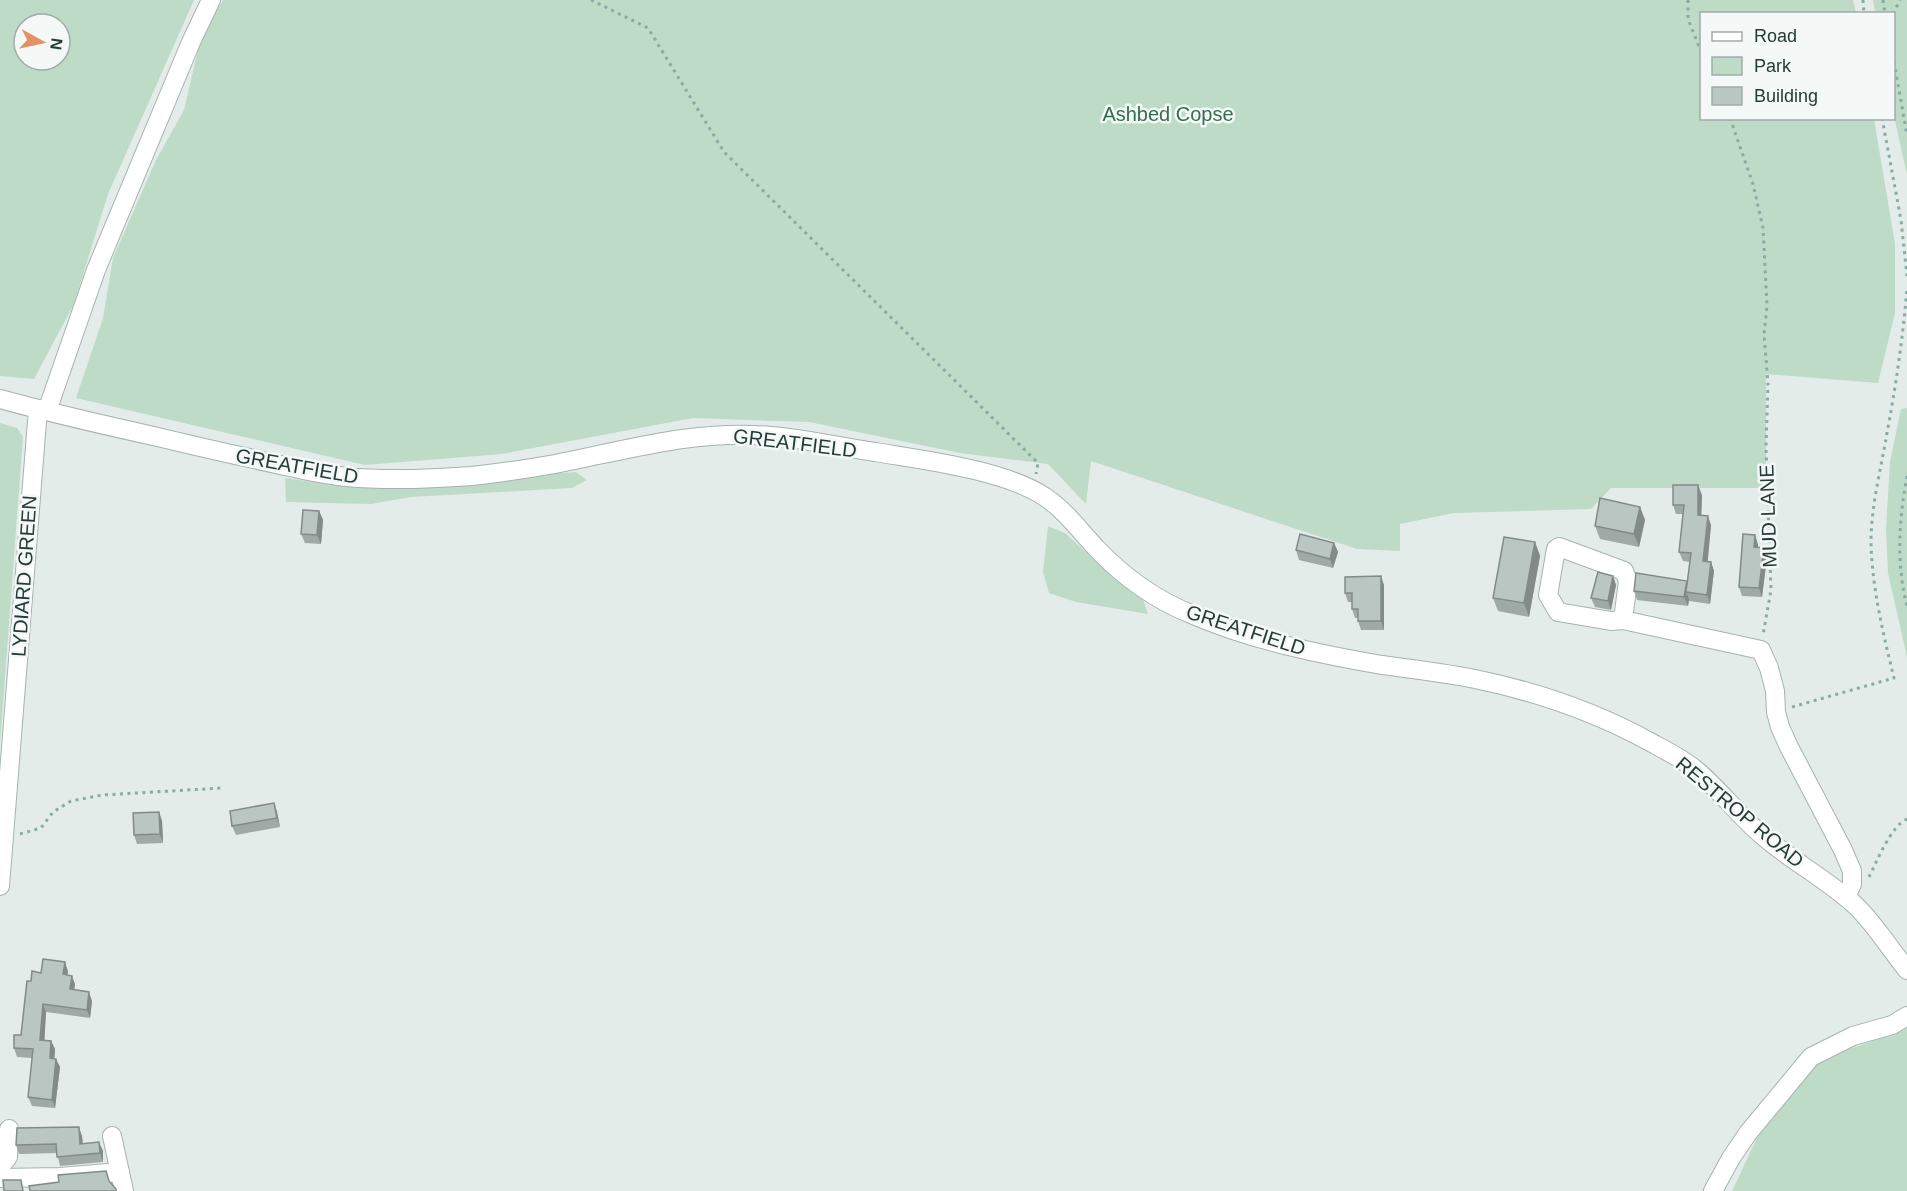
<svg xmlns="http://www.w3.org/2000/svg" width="1907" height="1191" font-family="Helvetica,sans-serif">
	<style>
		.green { fill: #bedbc8; fill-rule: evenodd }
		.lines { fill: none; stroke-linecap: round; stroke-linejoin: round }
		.minor-casing { stroke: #a6b3b0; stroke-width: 20 }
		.path { stroke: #87aca4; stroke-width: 3; stroke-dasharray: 3 4.5; stroke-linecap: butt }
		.minor { stroke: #fff; stroke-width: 18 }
		.wall { fill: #9faaa7 }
		.shaded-wall { fill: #828b88 }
		.building { fill: #b9c6c2; stroke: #828b88; stroke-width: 1.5 }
		.labels { text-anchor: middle; stroke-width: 5; stroke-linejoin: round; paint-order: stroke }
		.park-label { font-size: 20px; fill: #336f4f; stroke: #f4f8f6 }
		.street-label { font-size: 20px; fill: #253b37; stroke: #f4f8f6 }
	</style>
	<rect width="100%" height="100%" fill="#e3ece9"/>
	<g class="green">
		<path d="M 0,0 L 194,0 L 108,194 L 74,304 L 34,379 L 0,376 ZM 24,24 L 60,24 L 60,60 L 24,60 Z"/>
		<path d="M 223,0 L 1853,0 L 1856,13 L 1702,14 L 1702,118 L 1874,119 L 1895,244 L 1895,313 L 1878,383 L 1766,374 L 1766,488 L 1611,488 L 1591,509 L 1454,513 L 1400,524 L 1400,551 L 1357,549 L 1091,461 L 1086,504 L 1048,464 L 960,453 L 809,422 L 693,418 L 502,454 L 365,465 L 76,398 L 103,318 L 113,258 L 156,160 L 184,110 L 200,41 Z"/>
		<path d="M 1873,0 L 1907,0 L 1907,175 L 1894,116 L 1894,14 L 1875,13 Z"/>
		<path d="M 1907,408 L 1907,657 L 1888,573 L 1886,528 L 1890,462 L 1901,409 Z"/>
		<path d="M 0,423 L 17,428 L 23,437 L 0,744 Z"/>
		<path d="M 576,472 L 587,480 L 572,488 L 411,497 L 371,504 L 286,502 L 285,478 L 336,485 L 419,482 Z"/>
		<path d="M 1048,526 L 1065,533 L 1109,574 L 1141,594 L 1148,614 L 1076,602 L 1049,593 L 1043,572 Z"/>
		<path d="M 1907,1028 L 1907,1191 L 1732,1191 L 1764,1123 L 1817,1061 Z"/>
	</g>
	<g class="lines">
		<defs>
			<g id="minor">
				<path d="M 0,399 C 54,414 108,426 162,438 C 203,448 244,457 285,466 C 305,470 326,475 347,477 C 388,481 431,479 472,476 C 499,473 527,469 555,464 C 627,450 697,429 771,436 C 806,439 840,447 875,452 C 923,460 1005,470 1045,497 C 1066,511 1080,531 1097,549 C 1123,576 1156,600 1191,614 C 1251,640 1318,654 1382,665 C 1413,669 1445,673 1475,679 C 1538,692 1596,712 1652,743 C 1667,751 1683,759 1696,770 C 1720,790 1739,816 1763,836 C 1792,861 1826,879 1855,905 C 1875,924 1890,949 1907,970"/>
				<path d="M 47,411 L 96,270 L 191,42 L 211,0"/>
				<path d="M 1623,620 L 1628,581 L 1624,571 L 1559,547 L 1556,549 L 1548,595 L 1558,612 L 1611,621 L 1623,620 L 1761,650 L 1769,668 L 1775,691 L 1776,712 L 1780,727 L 1789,747 L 1843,850 L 1852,871 L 1852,884 L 1846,897"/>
				<path d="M 0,886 L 38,409"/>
				<path d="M 112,1136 L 124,1191"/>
				<path d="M 0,1167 L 8,1157 L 9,1129"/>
				<path d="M 0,1178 L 60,1177 L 120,1172"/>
				<path d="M 1713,1191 L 1731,1158 L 1748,1133 L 1811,1057 L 1853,1036 L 1892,1025 L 1907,1016"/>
			</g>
		</defs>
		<use href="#minor" class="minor-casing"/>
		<g class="path">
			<path d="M 591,0 L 648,28 L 724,152 L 1038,463 L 1036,474"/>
			<path d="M 1688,0 L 1688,19 L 1702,54"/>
			<path d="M 1863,0 L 1864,14"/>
			<path d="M 1883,0 L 1885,14"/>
			<path d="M 1893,14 L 1900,0"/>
			<path d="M 1894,62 L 1907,135"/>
			<path d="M 1730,118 L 1753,184 L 1763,228 L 1767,306 L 1764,335 L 1768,383 L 1766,447 L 1771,590 L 1763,635"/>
			<path d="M 1882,118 L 1901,220 L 1907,276"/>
			<path d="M 1907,476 C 1899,519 1896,564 1907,606"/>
			<path d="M 1792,707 L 1894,678 C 1883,633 1872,588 1871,542 C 1871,506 1881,469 1887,433 C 1896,385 1903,337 1907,288"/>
			<path d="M 20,834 L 41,828 L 53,812 L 71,801 L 102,795 L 222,788"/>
			<path d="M 1869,877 C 1877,861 1891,826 1907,819"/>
		</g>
		<use href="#minor" class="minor"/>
	</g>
	<g class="wall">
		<path d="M 1702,495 L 1701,515 L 1711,525 L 1707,561 L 1711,562 L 1714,571 L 1710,604 L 1689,601 L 1689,599 L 1688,606 L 1637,600 L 1634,591 L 1687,583 L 1690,562 L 1683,561 L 1679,552 L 1683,514 L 1676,514 L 1673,505 Z"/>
		<path d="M 1640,507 L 1645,520 L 1639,547 L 1600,539 L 1595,526 Z"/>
		<path d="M 319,511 L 323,520 L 321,544 L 305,543 L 301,534 Z"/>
		<path d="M 1755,535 L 1758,545 L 1758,547 L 1764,548 L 1767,557 L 1762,597 L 1742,596 L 1739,587 Z"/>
		<path d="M 1535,542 L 1540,556 L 1529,617 L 1498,611 L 1493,598 Z"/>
		<path d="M 1334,543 L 1338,552 L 1333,568 L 1299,560 L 1296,550 Z"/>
		<path d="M 1613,576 L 1616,585 L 1611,610 L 1595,607 L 1591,598 Z"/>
		<path d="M 1384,585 L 1384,630 L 1361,630 L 1358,621 L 1358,618 L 1355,618 L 1352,609 L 1352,602 L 1348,602 L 1345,593 Z"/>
		<path d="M 274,803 L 277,812 L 280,827 L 236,835 L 232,826 Z"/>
		<path d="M 159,812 L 162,821 L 163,843 L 137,844 L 134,835 Z"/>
		<path d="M 68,971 L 67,975 L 75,984 L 74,990 L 92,1001 L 90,1018 L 46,1012 L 44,1040 L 51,1041 L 55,1049 L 54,1058 L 60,1067 L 55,1108 L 32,1106 L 28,1097 L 33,1058 L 17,1057 L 14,1048 L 21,1035 L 31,981 L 41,973 Z"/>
		<path d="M 82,1136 L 83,1144 L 103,1151 L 103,1162 L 60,1166 L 57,1153 L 19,1154 L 16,1145 Z"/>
	</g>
	<g class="shaded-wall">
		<path d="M 1698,485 L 1702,495 L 1701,524 L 1698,515 Z"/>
		<path d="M 1640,507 L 1645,520 L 1639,547 L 1634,534 Z"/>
		<path d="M 319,511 L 323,520 L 321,544 L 317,535 Z"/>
		<path d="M 1708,516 L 1711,525 L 1707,570 L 1703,561 Z"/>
		<path d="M 1755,535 L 1758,545 L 1757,556 L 1754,547 Z"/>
		<path d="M 1535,542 L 1540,556 L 1529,617 L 1524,603 Z"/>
		<path d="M 1334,543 L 1338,552 L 1333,568 L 1330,559 Z"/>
		<path d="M 1764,548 L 1767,557 L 1762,597 L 1759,588 Z"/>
		<path d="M 1711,562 L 1714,571 L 1710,604 L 1707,595 Z"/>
		<path d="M 1381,576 L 1384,585 L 1384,630 L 1381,621 Z"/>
		<path d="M 1613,576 L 1616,585 L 1611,610 L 1608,601 Z"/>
		<path d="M 1687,581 L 1686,592 L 1689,599 L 1688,606 L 1684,597 Z"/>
		<path d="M 274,803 L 277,812 L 280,827 L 277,818 Z"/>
		<path d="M 159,812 L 162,821 L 163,843 L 160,834 Z"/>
		<path d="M 65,962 L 68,971 L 66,983 L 63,974 Z"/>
		<path d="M 72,976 L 75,984 L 73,998 L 70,989 Z"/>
		<path d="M 89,992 L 92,1001 L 90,1018 L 87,1010 Z"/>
		<path d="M 43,1004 L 46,1012 L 44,1049 L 40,1040 Z"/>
		<path d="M 51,1041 L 55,1049 L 54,1067 L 50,1058 Z"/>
		<path d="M 56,1059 L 60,1067 L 55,1108 L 52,1100 Z"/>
		<path d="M 79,1127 L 82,1136 L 83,1153 L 80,1144 Z"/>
		<path d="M 99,1142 L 103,1151 L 103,1162 L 100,1153 Z"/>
	</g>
	<g class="building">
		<path d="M 1673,485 L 1698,485 L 1698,515 L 1708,516 L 1703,561 L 1711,562 L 1707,595 L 1686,592 L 1691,553 L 1679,552 L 1684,505 L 1673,505 Z"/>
		<path d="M 1600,498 L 1640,507 L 1634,534 L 1595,526 Z"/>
		<path d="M 303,510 L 319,511 L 317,535 L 301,534 Z"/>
		<path d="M 1300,534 L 1334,543 L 1330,559 L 1296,550 Z"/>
		<path d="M 1743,534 L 1755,535 L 1754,547 L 1764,548 L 1759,588 L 1739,587 Z"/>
		<path d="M 1504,537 L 1535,542 L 1524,603 L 1493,598 Z"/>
		<path d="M 1598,572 L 1613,576 L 1608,601 L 1591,598 Z"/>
		<path d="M 1636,573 L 1687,581 L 1684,597 L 1634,591 Z"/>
		<path d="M 1381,576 L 1381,621 L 1358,621 L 1358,609 L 1352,609 L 1352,593 L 1345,593 L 1345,577 Z"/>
		<path d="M 274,803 L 277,818 L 232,826 L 230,811 Z"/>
		<path d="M 159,812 L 160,834 L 134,835 L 133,813 Z"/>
		<path d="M 43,959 L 65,962 L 63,974 L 72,976 L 70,989 L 89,992 L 87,1010 L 43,1004 L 40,1040 L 51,1041 L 50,1058 L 56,1059 L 52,1100 L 28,1097 L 33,1049 L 14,1048 L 14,1035 L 21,1035 L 27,981 L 31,981 L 32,971 L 41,973 Z"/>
		<path d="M 79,1127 L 80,1144 L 99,1142 L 100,1153 L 57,1157 L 56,1144 L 16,1145 L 17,1128 Z"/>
		<path d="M 106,1171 L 109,1181 L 116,1189 L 116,1191 L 30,1191 L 29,1186 L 59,1182 L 58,1175 Z"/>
		<path d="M 3,1180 L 21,1180 L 23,1191 L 4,1191 Z"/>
	</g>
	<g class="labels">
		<g class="park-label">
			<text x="1168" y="121">Ashbed Copse</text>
		</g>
		<g class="street-label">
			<text transform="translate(795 443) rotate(7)" y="7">GREATFIELD</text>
			<text transform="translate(297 466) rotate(10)" y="7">GREATFIELD</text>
			<text transform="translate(1768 516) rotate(-92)" y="7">MUD LANE</text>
			<text transform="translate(24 576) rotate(-86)" y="7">LYDIARD GREEN</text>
			<text transform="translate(1246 630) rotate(18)" y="7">GREATFIELD</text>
			<text transform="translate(1740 812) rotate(40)" y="7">RESTROP ROAD</text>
		</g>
	</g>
	<rect x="1700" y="12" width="195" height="108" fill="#f4f8f6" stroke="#a1acaa" stroke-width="1.5"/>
	<rect x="1712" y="32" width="30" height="9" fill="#ffffff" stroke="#a1acaa" stroke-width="1.5"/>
	<text x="1754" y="42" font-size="18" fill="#253b37">Road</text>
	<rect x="1712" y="57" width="30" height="18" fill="#bedbc8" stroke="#a1acaa" stroke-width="1.5"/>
	<text x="1754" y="72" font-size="18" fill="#253b37">Park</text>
	<rect x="1712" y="87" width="30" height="18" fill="#b9c6c2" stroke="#a1acaa" stroke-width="1.5"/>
	<text x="1754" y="102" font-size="18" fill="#253b37">Building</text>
	<g transform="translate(42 42) rotate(98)"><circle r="28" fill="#f4f8f6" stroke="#a1acaa" stroke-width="1.5"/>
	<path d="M0-4.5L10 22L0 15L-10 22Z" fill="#e59168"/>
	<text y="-9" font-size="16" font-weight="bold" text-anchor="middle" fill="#253b37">N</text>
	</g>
</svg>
